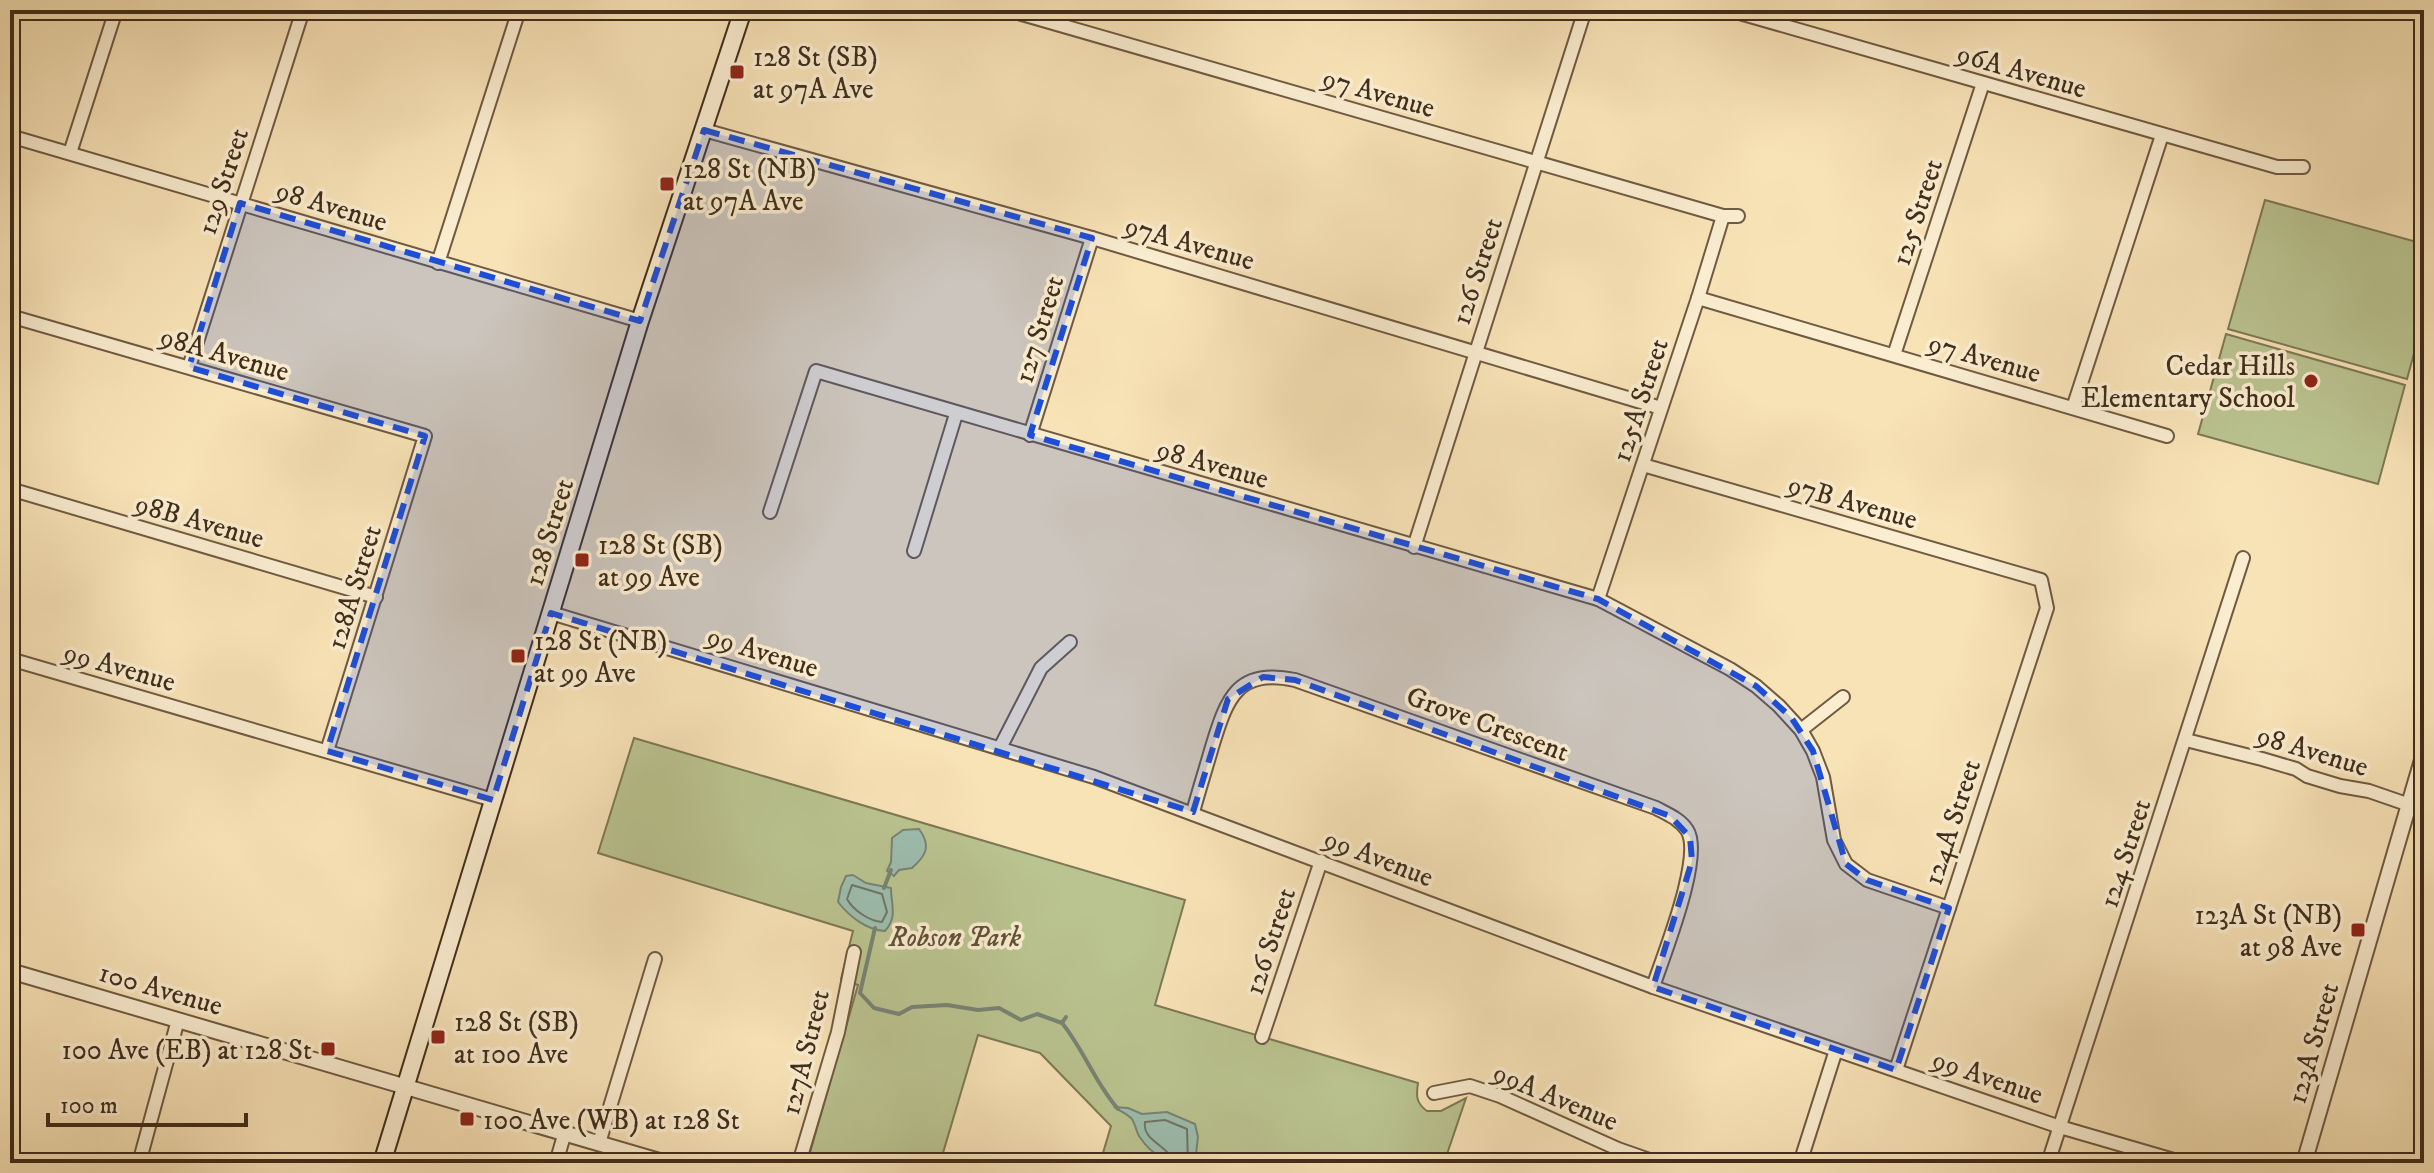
<svg xmlns="http://www.w3.org/2000/svg" width="2434" height="1173" font-family="'IM FELL DW Pica',serif">
	<style>
		.green { fill: #bac490; stroke: #7e7856; stroke-width: 2 }
		.water { fill: #9dbeaf; stroke: #788474; stroke-width: 2 }
		.lines { fill: none; stroke-linecap: round; stroke-linejoin: round }
		.shore { stroke: #6f7665; stroke-width: 2 }
		.stream { stroke: #788474; stroke-width: 4 }
		.minor-casing { stroke: #6f5a42; stroke-width: 16 }
		.tertiary-casing { stroke: #6f5a42; stroke-width: 18 }
		.secondary-casing { stroke: #412d1b; stroke-width: 20 }
		.minor { stroke: #faedd0; stroke-width: 12 }
		.tertiary { stroke: #faedd0; stroke-width: 14 }
		.secondary { stroke: #faedd0; stroke-width: 16 }
		.marked { fill: #1d4ed8; fill-opacity: 0.2; stroke: #1d4ed8; stroke-width: 6; stroke-dasharray: 16 10; stroke-linejoin: round }
		.poi-dot { fill: #8f2418; stroke: #faedd0; stroke-width: 3 }
		.labels { text-anchor: middle; stroke-width: 7; stroke-linejoin: round; paint-order: stroke }
		.poi-label { font-size: 28px; fill: #412d1b; stroke: #faedd0; text-anchor: start }
		.street-label { font-size: 28px; fill: #412d1b; stroke: #faedd0 }
		.park-label { font-size: 28px; font-style: italic; fill: #5f5338; stroke: #faedd0 }
	</style>
	<rect width="100%" height="100%" fill="#f8e3b7"/>
	<filter id="stains"><feTurbulence type="fractalNoise" baseFrequency=".0025" numOctaves="4"/><feColorMatrix values="0 0 0 0 .2 0 0 0 0 .09 0 0 0 0 .02 0 0 0 .5 -.17"/></filter>
	<radialGradient id="worn" r=".72"><stop offset=".6" stop-color="#630" stop-opacity="0"/><stop offset="1" stop-color="#630" stop-opacity=".3"/></radialGradient>
	<g class="green">
		<path d="M 2265,200 L 2424,244 L 2424,317 L 2407,379 L 2228,329 Z"/>
		<path d="M 2226,334 L 2405,385 L 2378,484 L 2198,434 Z"/>
		<path d="M 634,738 L 1185,900 L 1155,1005 L 1418,1083 C 1416,1096 1416,1103 1427,1111 L 1441,1111 L 1466,1098 L 1444,1163 L 1100,1163 L 1111,1126 L 1040,1053 L 978,1035 L 940,1163 L 807,1163 L 858,985 L 841,979 L 853,931 L 598,853 Z"/>
	</g>
	<g class="water">
		<path d="M 919,829 C 931,845 927,855 912,868 L 899,870 L 894,876 L 887,871 L 891,862 L 892,838 L 903,830 Z"/>
		<path d="M 853,875 L 866,883 L 891,888 C 891,906 898,916 885,931 C 866,930 849,916 838,902 L 841,887 L 846,876 Z"/>
		<path d="M 1114,1107 L 1128,1108 L 1142,1114 L 1167,1112 L 1195,1124 L 1198,1137 L 1195,1163 C 1170,1163 1154,1159 1139,1136 C 1136,1131 1135,1122 1131,1118 C 1127,1114 1119,1110 1114,1107 Z"/>
	</g>
	<g class="lines">
		<g class="shore">
			<path d="M 852,885 L 882,894 L 887,912 L 882,922 C 869,921 853,910 847,899 Z"/>
			<path d="M 1173,1163 C 1170,1145 1142,1142 1145,1122 L 1165,1120 L 1187,1129 L 1188,1163"/>
		</g>
		<g class="stream">
			<path d="M 884,888 L 891,870"/>
			<path d="M 875,928 L 860,993 L 874,1008 L 899,1014 L 912,1007 L 947,1005 L 978,1010 L 999,1008 L 1021,1020 L 1037,1014 L 1062,1023 L 1066,1017"/>
			<path d="M 1062,1023 C 1084,1050 1095,1083 1118,1109"/>
		</g>
		<defs>
			<g id="minor">
				<path d="M 1008,10 L 1723,216 L 1738,216"/>
				<path d="M 1729,10 L 2277,167 L 2303,167"/>
				<path d="M 704,130 L 1092,238 L 1661,408"/>
				<path d="M 10,136 L 640,321"/>
				<path d="M 70,153 L 116,10"/>
				<path d="M 438,263 L 519,10"/>
				<path d="M 1698,298 L 2167,436"/>
				<path d="M 10,316 L 425,436 L 327,751"/>
				<path d="M 1894,355 L 1983,83"/>
				<path d="M 189,367 L 303,10"/>
				<path d="M 2073,408 L 2162,135"/>
				<path d="M 1030,435 L 1092,238"/>
				<path d="M 1643,465 L 2041,580 L 2047,608 L 1896,1070"/>
				<path d="M 10,489 L 376,597"/>
				<path d="M 770,512 L 816,371 L 1598,599 L 1730,669 L 1756,686 L 1779,706 L 1801,730 L 1813,751 L 1823,777 L 1834,840 L 1846,864 L 1867,880 L 1949,908"/>
				<path d="M 1414,547 L 1585,10"/>
				<path d="M 914,551 L 956,414"/>
				<path d="M 1598,599 L 1698,298 L 1723,216"/>
				<path d="M 551,613 L 1094,777 L 1653,987 L 2060,1127 L 2184,1163"/>
				<path d="M 10,659 L 493,800"/>
				<path d="M 1801,730 L 1843,697"/>
				<path d="M 2186,740 L 2262,759 L 2296,769 L 2307,776 L 2340,786 L 2369,791 L 2424,810"/>
				<path d="M 1000,748 L 1041,668 L 1070,642"/>
				<path d="M 1193,812 C 1199,790 1206,768 1212,747 C 1227,698 1237,668 1295,680 L 1656,808 C 1667,814 1680,819 1687,830 C 1704,856 1663,956 1653,987"/>
				<path d="M 1262,1037 L 1321,861"/>
				<path d="M 1434,1093 L 1470,1086 L 1500,1096 L 1618,1149 L 1658,1163"/>
				<path d="M 599,1143 L 655,959"/>
				<path d="M 139,1163 L 178,1020"/>
				<path d="M 556,1163 L 565,1132"/>
				<path d="M 799,1163 L 838,1032 L 854,952"/>
				<path d="M 1800,1163 L 1836,1050"/>
				<path d="M 2048,1163 L 2243,558"/>
			</g>
			<g id="tertiary">
				<path d="M 10,971 L 666,1163"/>
				<path d="M 2304,1163 L 2424,753"/>
			</g>
			<path id="secondary" d="M 382,1163 L 640,321 L 743,10"/>
		</defs>
		<use href="#minor" class="minor-casing"/>
		<use href="#tertiary" class="tertiary-casing"/>
		<use href="#secondary" class="secondary-casing"/>
		<use href="#minor" class="minor"/>
		<use href="#tertiary" class="tertiary"/>
		<use href="#secondary" class="secondary"/>
	</g>
	<path class="marked" d="M 704,130 L 1092,238 L 1030,435 L 1598,599 L 1756,686 L 1791,717 L 1813,751 L 1846,864 L 1867,880 L 1949,908 L 1896,1070 L 1653,987 L 1692,861 L 1690,837 L 1670,816 L 1295,680 L 1263,677 L 1228,699 L 1193,812 L 551,613 L 493,800 L 327,751 L 425,436 L 189,367 L 240,203 L 640,321 Z"/>
	<g class="poi-dot">
		<rect x="729" y="64" width="16" height="16" rx="4"/>
		<rect x="659" y="176" width="16" height="16" rx="4"/>
		<circle cx="2311" cy="381" r="8"/>
		<rect x="574" y="552" width="16" height="16" rx="4"/>
		<rect x="510" y="648" width="16" height="16" rx="4"/>
		<rect x="2350" y="922" width="16" height="16" rx="4"/>
		<rect x="430" y="1029" width="16" height="16" rx="4"/>
		<rect x="320" y="1041" width="16" height="16" rx="4"/>
		<rect x="459" y="1111" width="16" height="16" rx="4"/>
	</g>
	<g class="labels">
		<g class="poi-label">
			<text x="753" y="66">128 St (SB)<tspan x="753" dy="32">at 97A Ave</tspan></text>
			<text x="683" y="178">128 St (NB)<tspan x="683" dy="32">at 97A Ave</tspan></text>
			<text x="2295" y="375" text-anchor="end">Cedar Hills<tspan x="2295" dy="32">Elementary School</tspan></text>
			<text x="598" y="554">128 St (SB)<tspan x="598" dy="32">at 99 Ave</tspan></text>
			<text x="534" y="650">128 St (NB)<tspan x="534" dy="32">at 99 Ave</tspan></text>
			<text x="2342" y="924" text-anchor="end">123A St (NB)<tspan x="2342" dy="32">at 98 Ave</tspan></text>
			<text x="454" y="1031">128 St (SB)<tspan x="454" dy="32">at 100 Ave</tspan></text>
			<text x="312" y="1059" text-anchor="end">100 Ave (EB) at 128 St</text>
			<text x="483" y="1129">100 Ave (WB) at 128 St</text>
		</g>
		<g class="street-label">
			<text transform="translate(2022 70) rotate(16)" y="10">96A Avenue</text>
			<text transform="translate(1379 92) rotate(16)" y="10">97 Avenue</text>
			<text transform="translate(222 181) rotate(-72)" y="10">129 Street</text>
			<text transform="translate(332 205) rotate(17)" y="10">98 Avenue</text>
			<text transform="translate(1916 212) rotate(-72)" y="10">125 Street</text>
			<text transform="translate(1190 242) rotate(16)" y="10">97A Avenue</text>
			<text transform="translate(1476 271) rotate(-72)" y="10">126 Street</text>
			<text transform="translate(1038 329) rotate(-73)" y="10">127 Street</text>
			<text transform="translate(225 353) rotate(16)" y="10">98A Avenue</text>
			<text transform="translate(1985 357) rotate(16)" y="10">97 Avenue</text>
			<text transform="translate(1639 400) rotate(-72)" y="10">125A Street</text>
			<text transform="translate(1213 463) rotate(16)" y="10">98 Avenue</text>
			<text transform="translate(1853 501) rotate(16)" y="10">97B Avenue</text>
			<text transform="translate(200 520) rotate(16)" y="10">98B Avenue</text>
			<text transform="translate(548 532) rotate(-73)" y="10">128 Street</text>
			<text transform="translate(353 587) rotate(-73)" y="10">128A Street</text>
			<text transform="translate(763 651) rotate(17)" y="10">99 Avenue</text>
			<text transform="translate(120 666) rotate(16)" y="10">99 Avenue</text>
			<text transform="translate(1488 723) rotate(20)" y="10">Grove Crescent</text>
			<text transform="translate(2313 750) rotate(17)" y="10">98 Avenue</text>
			<text transform="translate(1951 822) rotate(-72)" y="10">124A Street</text>
			<text transform="translate(2124 853) rotate(-72)" y="10">124 Street</text>
			<text transform="translate(1379 857) rotate(21)" y="10">99 Avenue</text>
			<text transform="translate(1269 941) rotate(-72)" y="10">126 Street</text>
			<text transform="translate(161 988) rotate(16)" y="10">100 Avenue</text>
			<text transform="translate(2312 1043) rotate(-74)" y="10">123A Street</text>
			<text transform="translate(804 1052) rotate(-76)" y="10">127A Street</text>
			<text transform="translate(1988 1076) rotate(19)" y="10">99 Avenue</text>
			<text transform="translate(1556 1096) rotate(23)" y="10">99A Avenue</text>
		</g>
		<g class="park-label">
			<text x="955" y="946">Robson Park</text>
		</g>
	</g>
	<rect width="2434" height="1173" fill="none" stroke="#f8e3b7" stroke-width="40"/>
	<rect x="12" y="12" width="2410" height="1149" fill="none" stroke="#412d1b" stroke-width="4"/>
	<rect x="20" y="20" width="2394" height="1133" fill="none" stroke="#412d1b" stroke-width="2"/>
	<path d="M48 1113v12h198v-12" fill="none" stroke="#412d1b" stroke-width="4"/>
	<text x="60" y="1113" font-size="24" fill="#412d1b" stroke="#faedd0" stroke-width="6" paint-order="stroke">100 m</text>
	<rect width="100%" height="100%" filter="url(#stains)"/>
	<rect width="100%" height="100%" fill="url(#worn)"/>
</svg>
